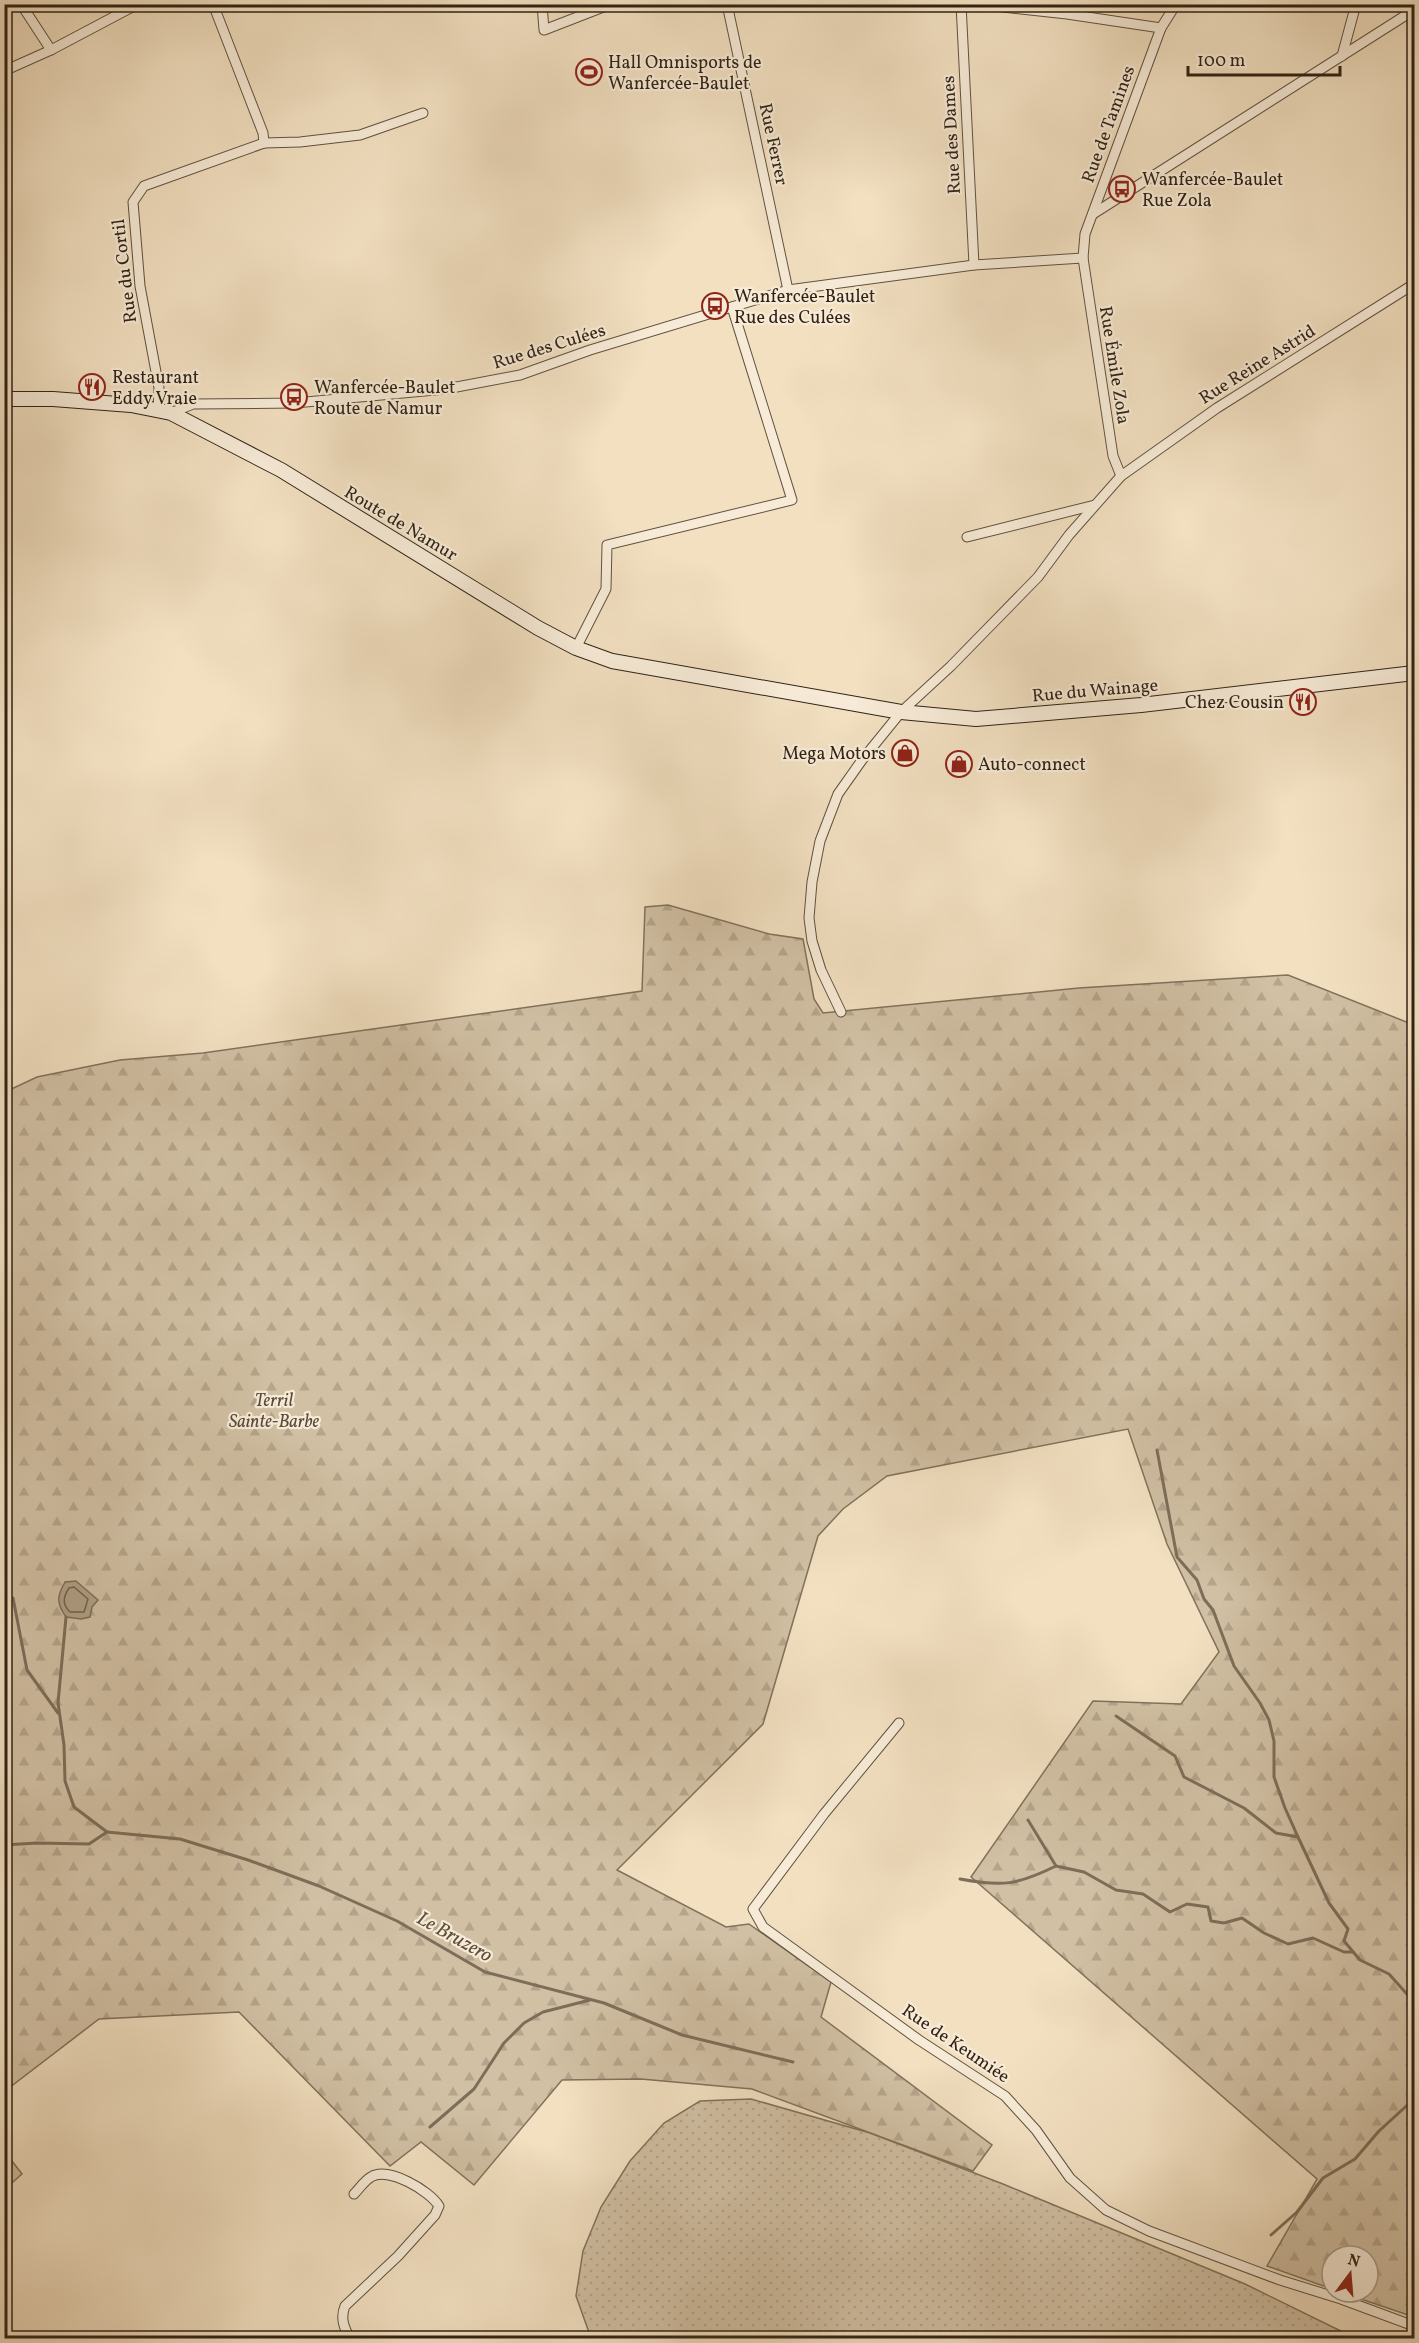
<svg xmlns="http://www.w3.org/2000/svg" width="1419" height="2343" font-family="Vollkorn,serif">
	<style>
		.grass { fill: url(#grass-dots); stroke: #80725c; stroke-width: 1.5 }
		.forest { fill: url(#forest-firs); stroke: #80725c; stroke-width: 1.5 }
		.pitch { fill: #d1c0a4; stroke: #80725c; stroke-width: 1.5 }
		.water { fill: #b0a087; stroke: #7d6e59; stroke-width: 1.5 }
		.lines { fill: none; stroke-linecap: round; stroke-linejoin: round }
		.shore { stroke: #70624e; stroke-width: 1.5 }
		.stream { stroke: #7d6e59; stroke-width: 3 }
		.minor-casing { stroke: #605240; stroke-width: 11 }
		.secondary-casing { stroke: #302315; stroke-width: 16 }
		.minor { stroke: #f7ebd7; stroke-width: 9 }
		.secondary { stroke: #f7ebd7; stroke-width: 14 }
		.labels { text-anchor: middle; stroke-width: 4.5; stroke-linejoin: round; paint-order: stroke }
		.poi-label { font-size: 18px; fill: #302315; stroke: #f7ebd7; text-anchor: start }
		.street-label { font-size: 18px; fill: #302315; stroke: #f7ebd7 }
		.park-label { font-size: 18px; font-style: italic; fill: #584a39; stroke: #f7ebd7 }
		.water-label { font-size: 20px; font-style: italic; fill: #5d4f3d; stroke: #f7ebd7 }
	</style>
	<defs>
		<pattern id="grass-dots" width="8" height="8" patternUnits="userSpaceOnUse" patternTransform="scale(1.5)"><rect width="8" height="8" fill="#d1c0a4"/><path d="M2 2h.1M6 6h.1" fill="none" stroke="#b4a58c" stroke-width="1.8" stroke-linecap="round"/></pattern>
		<pattern id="forest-firs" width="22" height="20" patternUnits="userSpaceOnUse" patternTransform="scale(1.5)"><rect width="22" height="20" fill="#d1c0a4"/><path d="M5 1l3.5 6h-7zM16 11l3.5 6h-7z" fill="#b4a58c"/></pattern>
	</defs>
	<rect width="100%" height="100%" fill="#f2e0c1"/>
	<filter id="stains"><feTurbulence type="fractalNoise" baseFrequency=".00333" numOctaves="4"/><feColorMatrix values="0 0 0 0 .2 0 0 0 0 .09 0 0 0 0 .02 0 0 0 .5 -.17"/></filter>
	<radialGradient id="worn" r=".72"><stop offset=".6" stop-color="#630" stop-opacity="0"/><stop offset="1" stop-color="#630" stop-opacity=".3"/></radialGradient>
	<path class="grass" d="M 751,2099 L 870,2133 L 1003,2184 L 1245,2284 L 1355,2338 L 591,2338 L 576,2296 L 583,2251 L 601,2207 L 630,2161 L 664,2123 L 700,2101 Z"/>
	<path class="forest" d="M 668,905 L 769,934 L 803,939 L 814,999 L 823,1013 L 1079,988 L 1288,975 L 1414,1025 L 1414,2317 L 1340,2292 L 1368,2292 L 1368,2256 L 1332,2256 L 1332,2289 L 1267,2266 L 1317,2179 L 971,1877 L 1093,1701 L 1181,1704 L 1219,1652 L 1167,1544 L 1128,1429 L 887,1476 L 843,1509 L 818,1536 L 763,1724 L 617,1870 L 726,1927 L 749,1924 L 831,1982 L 821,2017 L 992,2145 L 973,2171 L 752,2089 L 641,2079 L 562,2080 L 474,2185 L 421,2142 L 390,2166 L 239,2012 L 99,2019 L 5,2091 L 5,1092 L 37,1077 L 120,1060 L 203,1053 L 642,991 L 645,907 Z"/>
	<path class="pitch" d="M 5,2152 L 22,2174 L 5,2189 L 4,2189 Z"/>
	<path class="water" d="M 76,1581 L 98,1600 L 92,1607 L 90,1617 L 81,1619 L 66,1617 C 56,1603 57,1596 65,1582 Z"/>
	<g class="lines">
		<path class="shore" d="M 69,1588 L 74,1587 L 88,1599 L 84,1612 L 70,1612 C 62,1604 63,1597 69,1588 Z"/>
		<g class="stream">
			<path d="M 1157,1450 L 1177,1557 L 1197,1580 L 1204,1599 L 1213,1610 L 1234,1666 L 1260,1703 L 1269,1720 L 1274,1741 L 1274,1777 L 1285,1808 L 1298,1837"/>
			<path d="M 13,1598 L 27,1670 L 58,1713"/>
			<path d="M 66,1617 L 58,1703 L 64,1745 L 65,1781 L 74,1807 L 107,1832"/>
			<path d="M 1116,1716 L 1175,1756 L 1184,1777 L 1244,1808 L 1276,1833 L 1298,1837 L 1329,1903 L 1348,1929 L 1344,1941 L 1360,1960 L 1389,1974 L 1414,2002"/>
			<path d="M 1028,1820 L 1056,1866 L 1084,1872 L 1116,1890 L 1143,1894 L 1170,1912 L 1187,1904 L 1208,1907 L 1211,1921 L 1224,1923 L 1242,1918 L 1264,1933 L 1288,1944 L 1313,1938 L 1344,1952 L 1353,1952"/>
			<path d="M 107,1832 L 180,1839 L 248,1860 L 319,1886 L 397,1921 L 485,1972 L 604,2003 L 682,2035 L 793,2062"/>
			<path d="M 4,1845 L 37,1843 L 89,1844 L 107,1832"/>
			<path d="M 960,1879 C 1003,1887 1017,1885 1056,1866"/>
			<path d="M 430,2127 L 474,2089 L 504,2043 L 524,2023 L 543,2012 L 590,2000"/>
			<path d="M 1271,2235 L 1297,2212 L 1323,2178 L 1355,2159 L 1379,2131 L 1414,2099"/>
		</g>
		<defs>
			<g id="minor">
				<path d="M 21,4 L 51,50"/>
				<path d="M 542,4 L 544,30 L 611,4"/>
				<path d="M 727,4 L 788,290"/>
				<path d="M 961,4 L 974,265"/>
				<path d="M 976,4 L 1067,14 L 1161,28"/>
				<path d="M 1342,56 L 1356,4"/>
				<path d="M 4,71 L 51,50 L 138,4"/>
				<path d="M 264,143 L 300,142 L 360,135 L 423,113"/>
				<path d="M 1093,214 L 1414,10"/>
				<path d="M 158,409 L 159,388 L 140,286 L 133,202 L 144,186 L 264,143 L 263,133 L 213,4"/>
				<path d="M 171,413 L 193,404 L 295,403 L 446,389 L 520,375 L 590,350 L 788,290 L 974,265 L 1083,258"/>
				<path d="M 1121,476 L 1113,456 L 1083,258 L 1085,234 L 1161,28 L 1176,4"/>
				<path d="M 967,537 L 1095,505"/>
				<path d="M 576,648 L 606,589 L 607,545 L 792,500 L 732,307"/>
				<path d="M 841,1012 L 821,970 L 812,941 L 809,918 L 812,882 L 820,841 L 838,794 L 862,760 L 901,712 L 951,666 L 1038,577 L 1069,535 L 1121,476 L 1217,408 L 1414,284"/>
				<path d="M 899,1723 L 824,1814 L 753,1909 L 763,1927 L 919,2040 L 1005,2096 L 1036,2130 L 1070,2178 L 1106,2210 L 1149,2231 L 1280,2280 L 1341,2299 L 1414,2326"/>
				<path d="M 350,2338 C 344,2328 340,2318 345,2306 L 398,2256 L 435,2215 L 439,2206 C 430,2191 388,2166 371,2177 C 365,2180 359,2189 354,2194"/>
			</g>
			<path id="secondary" d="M 4,399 L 53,399 L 131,405 L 171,413 L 281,470 L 538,628 L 576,648 L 612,661 L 901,712 L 976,719 L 1141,705 L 1414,673"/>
		</defs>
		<use href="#minor" class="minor-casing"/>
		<use href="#secondary" class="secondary-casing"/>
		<use href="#minor" class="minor"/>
		<use href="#secondary" class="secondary"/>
	</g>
	<defs>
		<symbol id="stadium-ring" viewBox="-11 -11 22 22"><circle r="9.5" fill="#f7ebd7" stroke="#8f2418" stroke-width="1.5"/><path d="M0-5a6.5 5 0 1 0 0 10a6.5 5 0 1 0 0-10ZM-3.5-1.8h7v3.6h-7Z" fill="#8f2418"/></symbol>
		<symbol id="bus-ring" viewBox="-11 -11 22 22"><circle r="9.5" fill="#f7ebd7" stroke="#8f2418" stroke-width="1.5"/><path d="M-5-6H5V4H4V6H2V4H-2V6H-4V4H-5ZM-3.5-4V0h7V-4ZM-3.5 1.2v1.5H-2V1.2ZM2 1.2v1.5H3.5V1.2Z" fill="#8f2418"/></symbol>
		<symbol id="restaurant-ring" viewBox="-11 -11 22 22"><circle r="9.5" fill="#f7ebd7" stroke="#8f2418" stroke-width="1.5"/><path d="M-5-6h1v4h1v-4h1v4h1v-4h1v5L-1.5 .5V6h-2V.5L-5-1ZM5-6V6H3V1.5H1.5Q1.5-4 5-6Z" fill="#8f2418"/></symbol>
		<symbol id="shop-ring" viewBox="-11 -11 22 22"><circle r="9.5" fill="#f7ebd7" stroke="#8f2418" stroke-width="1.5"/><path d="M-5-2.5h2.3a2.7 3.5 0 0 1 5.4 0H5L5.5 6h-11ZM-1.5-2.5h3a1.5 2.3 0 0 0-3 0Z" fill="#8f2418"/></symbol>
	</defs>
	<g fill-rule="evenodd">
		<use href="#stadium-ring" x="574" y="57" width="30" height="30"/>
		<use href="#bus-ring" x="1107" y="174" width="30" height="30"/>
		<use href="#bus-ring" x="700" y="291" width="30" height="30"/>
		<use href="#restaurant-ring" x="77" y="372" width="30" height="30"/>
		<use href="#bus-ring" x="279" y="382" width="30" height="30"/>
		<use href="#restaurant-ring" x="1288" y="687" width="30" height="30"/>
		<use href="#shop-ring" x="890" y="738" width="30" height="30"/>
		<use href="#shop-ring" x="944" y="749" width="30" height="30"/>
	</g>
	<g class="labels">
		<g class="poi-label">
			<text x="608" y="68">Hall Omnisports de<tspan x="608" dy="21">Wanfercée-Baulet</tspan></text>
			<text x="1142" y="185">Wanfercée-Baulet<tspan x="1142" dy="21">Rue Zola</tspan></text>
			<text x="734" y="302">Wanfercée-Baulet<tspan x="734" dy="21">Rue des Culées</tspan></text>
			<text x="112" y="383">Restaurant<tspan x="112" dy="21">Eddy Vraie</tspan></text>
			<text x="314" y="393">Wanfercée-Baulet<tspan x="314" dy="21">Route de Namur</tspan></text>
			<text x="1284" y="708" text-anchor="end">Chez Cousin</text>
			<text x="886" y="759" text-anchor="end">Mega Motors</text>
			<text x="978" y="770">Auto-connect</text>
		</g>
		<g class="street-label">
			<text transform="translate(1108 124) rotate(-70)" y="6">Rue de Tamines</text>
			<text transform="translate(951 135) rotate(-93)" y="6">Rue des Dames</text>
			<text transform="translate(774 144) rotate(78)" y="6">Rue Ferrer</text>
			<text transform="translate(124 271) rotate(-97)" y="6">Rue du Cortil</text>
			<text transform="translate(549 346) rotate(-17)" y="6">Rue des Culées</text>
			<text transform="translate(1257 364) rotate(-32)" y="6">Rue Reine Astrid</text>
			<text transform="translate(1115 365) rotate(81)" y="6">Rue Émile Zola</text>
			<text transform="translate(401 523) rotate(31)" y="6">Route de Namur</text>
			<text transform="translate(1095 690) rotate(-5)" y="6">Rue du Wainage</text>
			<text transform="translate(956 2043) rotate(34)" y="6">Rue de Keumiée</text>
		</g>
		<g class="park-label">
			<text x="274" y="1406">Terril<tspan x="274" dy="21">Sainte-Barbe</tspan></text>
		</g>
		<g class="water-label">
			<text transform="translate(455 1936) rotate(29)" y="7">Le Bruzero</text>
		</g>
	</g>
	<rect width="1419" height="2343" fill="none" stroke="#f2e0c1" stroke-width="24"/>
	<rect x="6" y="6" width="1407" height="2331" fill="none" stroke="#302315" stroke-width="3"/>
	<rect x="12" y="12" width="1395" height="2319" fill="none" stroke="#302315" stroke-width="1.5"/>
	<g transform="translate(1350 2274) rotate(16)"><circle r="28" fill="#f7ebd7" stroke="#a79b89" stroke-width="1.5"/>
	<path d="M0-4.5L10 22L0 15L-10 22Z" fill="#8f2418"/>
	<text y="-9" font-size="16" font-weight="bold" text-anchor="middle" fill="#302315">N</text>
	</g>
	<path d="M1188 66v9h152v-9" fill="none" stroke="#302315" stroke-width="3"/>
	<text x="1197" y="66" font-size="18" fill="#302315" stroke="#f7ebd7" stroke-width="4.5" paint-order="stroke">100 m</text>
	<rect width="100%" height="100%" filter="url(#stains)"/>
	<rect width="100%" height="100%" fill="url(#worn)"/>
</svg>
